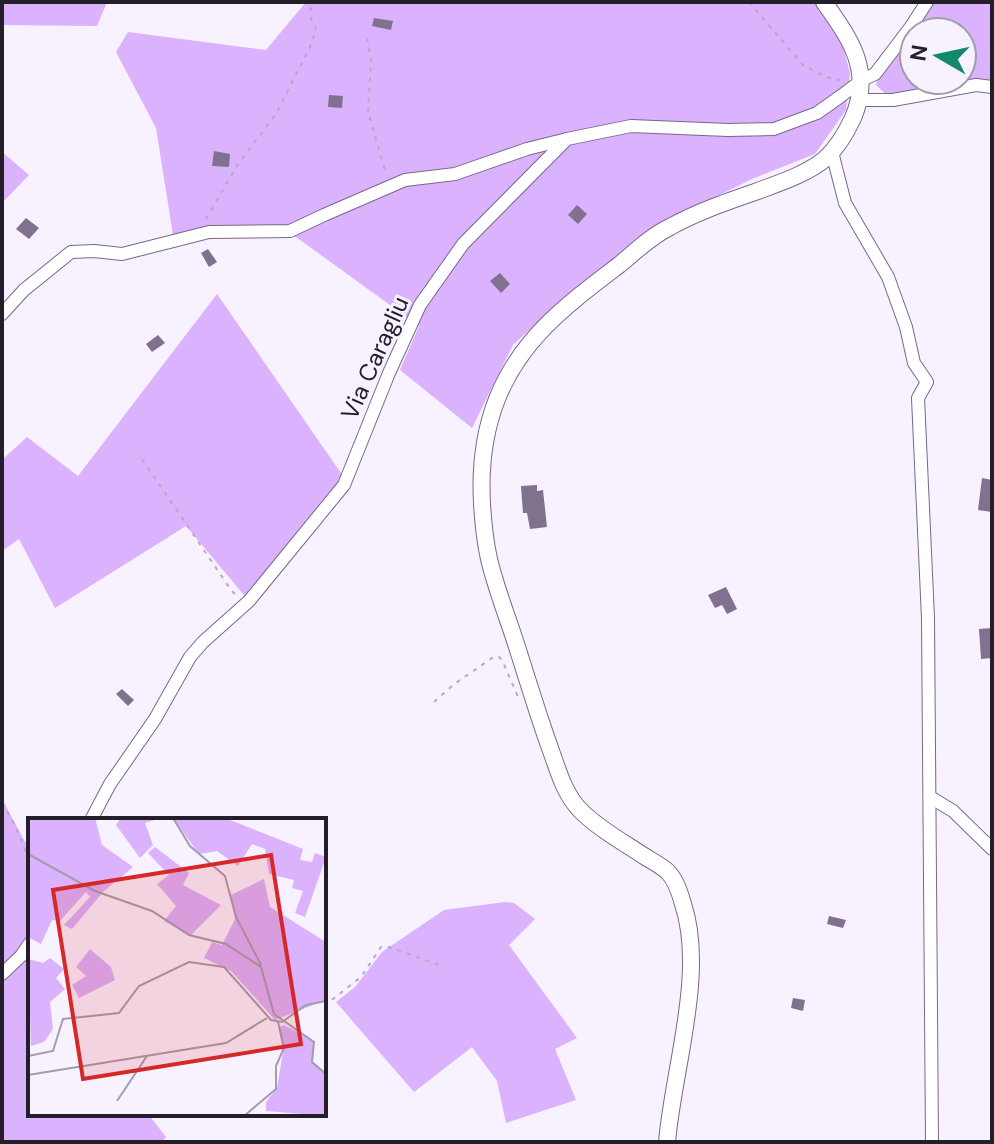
<svg xmlns="http://www.w3.org/2000/svg" width="994" height="1144" font-family="'DM Sans',sans-serif">
	<style>
		.forest { fill: #dab2fe; fill-rule: evenodd }
		.building { fill: #80718f }
		.lines { fill: none; stroke-linecap: round; stroke-linejoin: round }
		.minor-casing { stroke: #786886; stroke-width: 14 }
		.secondary-casing { stroke: #786886; stroke-width: 18 }
		.path { stroke: #b3acba; stroke-width: 2; stroke-dasharray: 4 6; stroke-linecap: butt }
		.minor { stroke: #fff; stroke-width: 12 }
		.secondary { stroke: #fff; stroke-width: 16 }
		.labels { text-anchor: middle; stroke-width: 6; stroke-linejoin: round; paint-order: stroke }
		.street-label { font-size: 24px; fill: #241e2a; stroke: #f8f1ff }
		.inset-road { fill: none; stroke: #a39daa; stroke-width: 2 }
		.view { fill: #d62828; fill-opacity: 0.15; stroke: #d62828; stroke-width: 4 }
		.inset-edge { fill: none; stroke: #241e2a; stroke-width: 4 }
	</style>
	<rect width="100%" height="100%" fill="#f8f1ff"/>
	<g class="forest">
		<path d="M 2,2 L 107,2 L 97,26 L 2,25 Z"/>
		<path d="M 306,2 L 817,2 L 842,42 L 850,73 L 846,110 L 815,154 L 752,179 L 669,220 L 564,298 L 513,345 L 472,428 L 400,370 L 419,326 L 296,237 L 173,235 L 156,128 L 116,52 L 128,32 L 266,50 Z"/>
		<path d="M 927,2 L 992,2 L 992,91 L 974,87 L 889,97 L 876,85 L 879,71 ZM 914,32 L 962,32 L 962,80 L 914,80 Z"/>
		<path d="M 2,152 L 29,175 L 2,203 Z"/>
		<path d="M 217,294 L 343,476 L 249,601 L 186,526 L 55,608 L 19,539 L 2,551 L 2,460 L 27,437 L 78,476 Z"/>
		<path d="M 2,799 L 30,851 L 30,1114 L 148,1114 L 166,1137 L 162,1142 L 2,1142 Z"/>
		<path d="M 505,902 L 514,903 L 535,919 L 509,945 L 577,1038 L 555,1049 L 576,1100 L 506,1123 L 497,1081 L 472,1047 L 414,1092 L 336,1002 L 355,987 L 382,952 L 444,910 Z"/>
	</g>
	<g class="building">
		<path d="M 374,18 L 393,21 L 391,30 L 372,26 Z"/>
		<path d="M 329,95 L 343,96 L 342,108 L 328,107 Z"/>
		<path d="M 214,151 L 230,154 L 229,167 L 212,166 Z"/>
		<path d="M 577,205 L 587,214 L 578,224 L 568,215 Z"/>
		<path d="M 26,218 L 39,228 L 29,239 L 16,229 Z"/>
		<path d="M 208,249 L 217,262 L 209,267 L 201,253 Z"/>
		<path d="M 500,273 L 510,284 L 501,293 L 490,281 Z"/>
		<path d="M 158,335 L 165,343 L 152,352 L 146,344 Z"/>
		<path d="M 982,478 L 992,480 L 992,512 L 978,510 Z"/>
		<path d="M 537,485 L 537,491 L 543,490 L 547,527 L 530,529 L 527,513 L 523,513 L 521,486 Z"/>
		<path d="M 726,587 L 737,609 L 727,614 L 722,605 L 715,608 L 708,595 Z"/>
		<path d="M 992,628 L 992,658 L 981,659 L 979,629 Z"/>
		<path d="M 122,689 L 134,700 L 128,706 L 116,694 Z"/>
		<path d="M 829,916 L 846,920 L 843,928 L 827,924 Z"/>
		<path d="M 793,998 L 805,1000 L 803,1011 L 791,1008 Z"/>
	</g>
	<g class="lines">
		<defs>
			<g id="minor">
				<path d="M 860,100 L 893,100 L 976,85 L 992,87"/>
				<path d="M 832,152 L 845,203 L 888,277 L 906,327 L 914,363 L 927,382 L 918,398 L 928,618 L 932,1142"/>
				<path d="M 2,314 L 24,290 L 71,252 L 94,251 L 122,254 L 209,232 L 290,231 L 324,215 L 405,180 L 455,174 L 527,149 L 567,139"/>
				<path d="M 930,797 L 953,811 L 992,849"/>
				<path d="M 91,820 L 110,784 L 155,719 L 190,657 L 203,642 L 249,601 L 344,485 L 389,373 L 420,305 L 463,244 L 567,139 L 631,126 L 728,130 L 774,129 L 817,113 L 841,96 L 862,80 L 875,74 L 910,28 L 927,2"/>
				<path d="M 2,974 L 21,956 L 30,943"/>
			</g>
			<path id="secondary" d="M 667,1142 C 673,1070 706,973 683,904 C 680,893 676,880 668,872 C 662,866 652,861 644,856 C 623,842 599,829 581,811 C 564,794 558,770 550,748 C 538,715 528,681 517,647 C 508,618 496,589 489,559 C 485,541 483,521 482,503 C 480,467 484,432 497,399 C 521,338 568,304 619,265 C 635,252 651,236 670,227 C 697,212 726,202 755,192 C 779,183 805,175 825,159 C 837,148 846,133 853,118 C 873,71 851,40 824,2"/>
		</defs>
		<use href="#minor" class="minor-casing"/>
		<use href="#secondary" class="secondary-casing"/>
		<g class="path">
			<path d="M 749,2 L 803,65 L 826,77 L 840,80"/>
			<path d="M 367,38 L 371,60 L 368,112 L 386,174"/>
			<path d="M 206,219 L 238,164 L 276,114 L 312,43 L 316,28 C 310,18 308,13 314,2"/>
			<path d="M 142,459 L 231,590 L 237,596"/>
			<path d="M 434,702 L 453,685 L 495,656 L 499,657 L 502,660 L 519,699"/>
			<path d="M 2,803 L 15,825 L 30,862"/>
			<path d="M 324,1006 L 361,977 L 381,947 L 386,946 L 442,966"/>
		</g>
		<use href="#minor" class="minor"/>
		<use href="#secondary" class="secondary"/>
	</g>
	<g class="labels">
		<g class="street-label">
			<text transform="translate(375 358) rotate(-66)" y="8">Via Caragliu</text>
		</g>
	</g>
	<g transform="translate(28 818)">
		<rect width="298" height="298" fill="#f8f1ff"/>
		<path d="M 0,0 L 67,0 L 74,27 L 105,49 L 75,74 L 44,111 L 36,107 L 62,79 L 58,74 L 32,103 L 24,102 L 13,126 L 0,119 ZM 93,0 L 133,0 L 117,5 L 125,27 L 112,40 L 88,7 ZM 145,0 L 197,0 L 275,31 L 272,42 L 284,44 L 287,35 L 298,39 L 277,99 L 267,95 L 275,73 L 264,70 L 266,62 L 241,56 L 237,31 L 224,26 L 210,48 L 189,33 L 171,36 ZM 127,29 L 161,55 L 155,67 L 193,87 L 163,117 L 136,103 L 148,88 L 129,66 L 141,57 L 120,35 ZM 236,61 L 242,89 L 298,124 L 298,182 L 247,202 L 203,153 L 176,140 L 184,124 L 194,127 L 207,101 L 203,77 ZM 62,131 L 83,149 L 87,162 L 51,180 L 44,167 L 58,158 L 48,149 ZM 22,140 L 36,151 L 28,160 L 37,171 L 22,184 L 25,211 L 16,224 L 3,228 L 0,141 L 15,145 ZM 256,207 L 286,223 L 284,243 L 298,257 L 298,298 L 238,293 L 238,284 L 249,270 L 255,234 L 251,209 Z" fill="#dab2fe"/>
		<path class="inset-road" d="M 145,0 L 162,28 L 197,58 L 208,99 L 233,147M 0,36 L 67,73 L 124,93 L 161,117 L 198,126 L 233,149 L 246,196 L 286,224 L 284,244 L 298,256M 0,238 L 25,233 L 35,201 L 91,195 L 111,168 L 161,144 L 196,149 L 243,202 L 254,204 L 278,187 L 298,183M 0,257 L 198,225 L 239,200M 89,283 L 119,238M 216,298 L 248,271 L 248,248 L 256,230 L 250,204"/>
		<path class="view" d="M 243,37 L 273,226 L 55,261 L 25,72 Z"/>
		<rect width="298" height="298" class="inset-edge"/>
	</g>
	<rect width="994" height="1144" fill="none" stroke="#241e2a" stroke-width="8"/>
	<g transform="translate(938 56) rotate(279)"><circle r="38" fill="#f8f1ff" stroke="#a39daa" stroke-width="2"/>
	<path d="M0-6L14 30L0 20L-14 30Z" fill="#12896b"/>
	<text y="-12" font-size="22" font-weight="bold" text-anchor="middle" fill="#241e2a">N</text>
	</g>
</svg>
